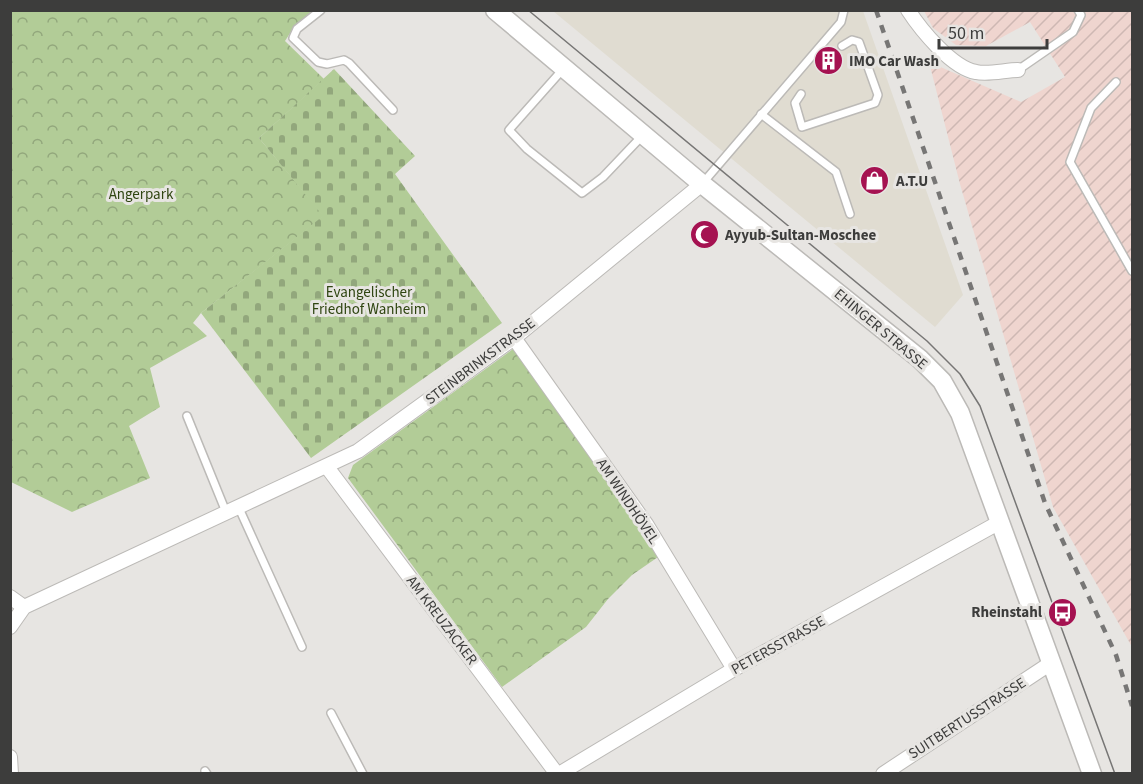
<svg xmlns="http://www.w3.org/2000/svg" width="1143" height="784" font-family="'Source Sans 3',sans-serif">
	<style>
		.built { fill: #e0dcd1 }
		.industrial { fill: url(#industrial-furrows) }
		.forest { fill: url(#forest-crowns) }
		.cemetery { fill: url(#cemetery-stones) }
		.lines { fill: none; stroke-linecap: round; stroke-linejoin: round }
		.service-casing { stroke: #bcbab7; stroke-width: 10 }
		.minor-casing { stroke: #bcbab7; stroke-width: 16 }
		.tertiary-casing { stroke: #bcbab7; stroke-width: 21 }
		.service { stroke: #fff; stroke-width: 7 }
		.minor { stroke: #fff; stroke-width: 14 }
		.tertiary { stroke: #fff; stroke-width: 18 }
		.tram { stroke: #777675; stroke-width: 1.5 }
		.rail { stroke: #777675; stroke-width: 4.5; stroke-dasharray: 8 8; stroke-linecap: butt }
		.labels { text-anchor: middle; stroke-width: 6; stroke-linejoin: round; paint-order: stroke }
		.poi-label { font-size: 15px; font-weight: bold; fill: #3d3d3c; stroke: #e7e5e2; text-anchor: start }
		.park-label { font-size: 15px; fill: #2f4511; stroke: #e7e5e2 }
		.street-label { font-size: 15px; fill: #3d3d3c; stroke: #e7e5e2 }
	</style>
	<defs>
		<pattern id="industrial-furrows" width="10" height="10" patternUnits="userSpaceOnUse" patternTransform="scale(1.5)"><rect width="10" height="10" fill="#efd5cf"/><path d="M-1 1l2-2M0 10L10 0M9 11l2-2" fill="none" stroke="#ceb8b3"/></pattern>
		<pattern id="forest-crowns" width="20" height="18" patternUnits="userSpaceOnUse" patternTransform="scale(1.5)"><rect width="20" height="18" fill="#b2cc97"/><path d="M2 6a3 3 0 1 1 6 0M12 15a3 3 0 1 1 6 0" fill="none" stroke="#92a77c"/></pattern>
		<pattern id="cemetery-stones" width="16" height="16" patternUnits="userSpaceOnUse" patternTransform="scale(1.5)"><rect width="16" height="16" fill="#b2cc97"/><path d="M2 7V4a2 2 0 0 1 4 0v3zM10 15v-3a2 2 0 0 1 4 0v3z" fill="#92a77c"/></pattern>
	</defs>
	<rect width="100%" height="100%" fill="#e7e5e2"/>
	<path class="built" d="M 553,11 L 863,11 L 963,295 L 935,327 Z"/>
	<path class="industrial" d="M 924,11 L 1132,11 L 1132,647 L 1053,507 L 960,184 L 929,62 L 1021,102 L 1065,77 L 1030,22 L 986,46 L 956,45 L 933,28 Z"/>
	<g class="forest">
		<path d="M 11,11 L 315,11 L 294,27 L 285,41 L 324,79 L 259,138 L 324,216 L 201,313 L 193,323 L 207,336 L 150,368 L 160,407 L 129,426 L 150,478 L 72,512 L 11,482 Z"/>
		<path d="M 513,349 L 569,423 L 658,557 L 632,575 L 608,599 L 586,627 L 502,687 L 348,478 L 353,465 Z"/>
	</g>
	<path class="cemetery" d="M 334,69 L 415,156 L 395,174 L 502,323 L 311,458 L 201,313 L 323,216 L 259,138 Z"/>
	<g class="lines">
		<defs>
			<g id="service">
				<path d="M 321,10 L 297,29 L 293,38 L 318,62 L 327,64 L 344,60 L 349,63 L 393,110"/>
				<path d="M 564,68 L 509,130 L 527,149 L 582,193 L 603,177 L 643,135"/>
				<path d="M 1018,70 L 1073,32 L 1081,15 L 1078,10"/>
				<path d="M 1116,82 L 1091,108 L 1070,162 L 1132,271"/>
				<path d="M 801,94 L 795,103 L 802,127 L 875,103 L 878,95 L 859,42 L 852,40 L 842,46"/>
				<path d="M 761,114 L 836,172 L 850,214"/>
				<path d="M 702,184 L 841,22 L 844,10"/>
				<path d="M 187,416 L 226,512"/>
				<path d="M 238,506 L 302,647"/>
				<path d="M 331,713 L 363,774"/>
				<path d="M 205,771 L 207,774"/>
			</g>
			<g id="minor">
				<path d="M 908,10 C 921,30 952,68 976,72 C 988,75 1006,70 1018,70"/>
				<path d="M 514,338 L 646,524 L 734,669"/>
				<path d="M 327,467 L 557,774"/>
				<path d="M 10,597 L 24,607"/>
				<path d="M 10,627 L 24,607 L 358,451 L 514,338 L 702,184"/>
				<path d="M 10,757 L 11,774"/>
				<path d="M 559,774 L 734,669 L 1000,522"/>
				<path d="M 883,774 L 1051,663"/>
			</g>
			<path id="tertiary" d="M 495,10 L 702,184 L 920,359 L 942,381 L 960,413 L 1092,774"/>
		</defs>
		<use href="#service" class="service-casing"/>
		<use href="#minor" class="minor-casing"/>
		<use href="#tertiary" class="tertiary-casing"/>
		<use href="#service" class="service"/>
		<use href="#minor" class="minor"/>
		<use href="#tertiary" class="tertiary"/>
		<path class="tram" d="M 528,10 L 927,341 L 960,374 L 980,406 L 1115,774"/>
		<path class="rail" d="M 876,10 L 1045,503 L 1116,655 L 1132,706"/>
	</g>
	<defs>
		<symbol id="building-disc" viewBox="-11 -11 22 22"><circle r="9.5" fill="#a51251" stroke="#e7e5e2"/><path d="M-4-6H4V6H1V3H-1V6H-4ZM-2.5-4.3h1.7v1.8h-1.7ZM.8-4.3h1.7v1.8H.8ZM-2.5-1h1.7V.8h-1.7ZM.8-1h1.7V.8H.8Z" fill="#fff"/></symbol>
		<symbol id="shop-disc" viewBox="-11 -11 22 22"><circle r="9.5" fill="#a51251" stroke="#e7e5e2"/><path d="M-5-2.5h2.3a2.7 3.5 0 0 1 5.4 0H5L5.5 6h-11ZM-1.5-2.5h3a1.5 2.3 0 0 0-3 0Z" fill="#fff"/></symbol>
		<symbol id="mosque-disc" viewBox="-11 -11 22 22"><circle r="9.5" fill="#a51251" stroke="#e7e5e2"/><path d="M3.5-4.9A6 6 0 1 0 3.5 4.9A5 5 0 1 1 3.5-4.9Z" fill="#fff"/></symbol>
		<symbol id="bus-disc" viewBox="-11 -11 22 22"><circle r="9.5" fill="#a51251" stroke="#e7e5e2"/><path d="M-5-6H5V4H4V6H2V4H-2V6H-4V4H-5ZM-3.5-4V0h7V-4ZM-3.5 1.2v1.5H-2V1.2ZM2 1.2v1.5H3.5V1.2Z" fill="#fff"/></symbol>
	</defs>
	<g fill-rule="evenodd">
		<use href="#building-disc" x="812" y="44" width="33" height="33"/>
		<use href="#shop-disc" x="858" y="164" width="33" height="33"/>
		<use href="#mosque-disc" x="688" y="218" width="33" height="33"/>
		<use href="#bus-disc" x="1046" y="596" width="33" height="33"/>
	</g>
	<g class="labels">
		<g class="poi-label">
			<text x="849" y="66">IMO Car Wash</text>
			<text x="896" y="186">A.T.U</text>
			<text x="725" y="240">Ayyub-Sultan-Moschee</text>
			<text x="1042" y="617" text-anchor="end">Rheinstahl</text>
		</g>
		<g class="park-label">
			<text x="141" y="199">Angerpark</text>
			<text x="369" y="297">Evangelischer<tspan x="369" dy="17">Friedhof Wanheim</tspan></text>
		</g>
		<g class="street-label">
			<text transform="translate(881 329) rotate(40)" y="5">EHINGER STRASSE</text>
			<text transform="translate(480 361) rotate(-37)" y="5">STEINBRINKSTRASSE</text>
			<text transform="translate(628 501) rotate(56)" y="5">AM WINDHÖVEL</text>
			<text transform="translate(442 620) rotate(53)" y="5">AM KREUZACKER</text>
			<text transform="translate(778 645) rotate(-29)" y="5">PETERSSTRASSE</text>
			<text transform="translate(967 718) rotate(-33)" y="5">SUITBERTUSSTRASSE</text>
		</g>
	</g>
	<rect width="1143" height="784" fill="none" stroke="#3d3d3c" stroke-width="24"/>
	<path d="M939 39v9h108v-9" fill="none" stroke="#3d3d3c" stroke-width="3"/>
	<text x="948" y="39" font-size="18" fill="#3d3d3c" stroke="#e7e5e2" stroke-width="4.5" paint-order="stroke">50 m</text>
</svg>
